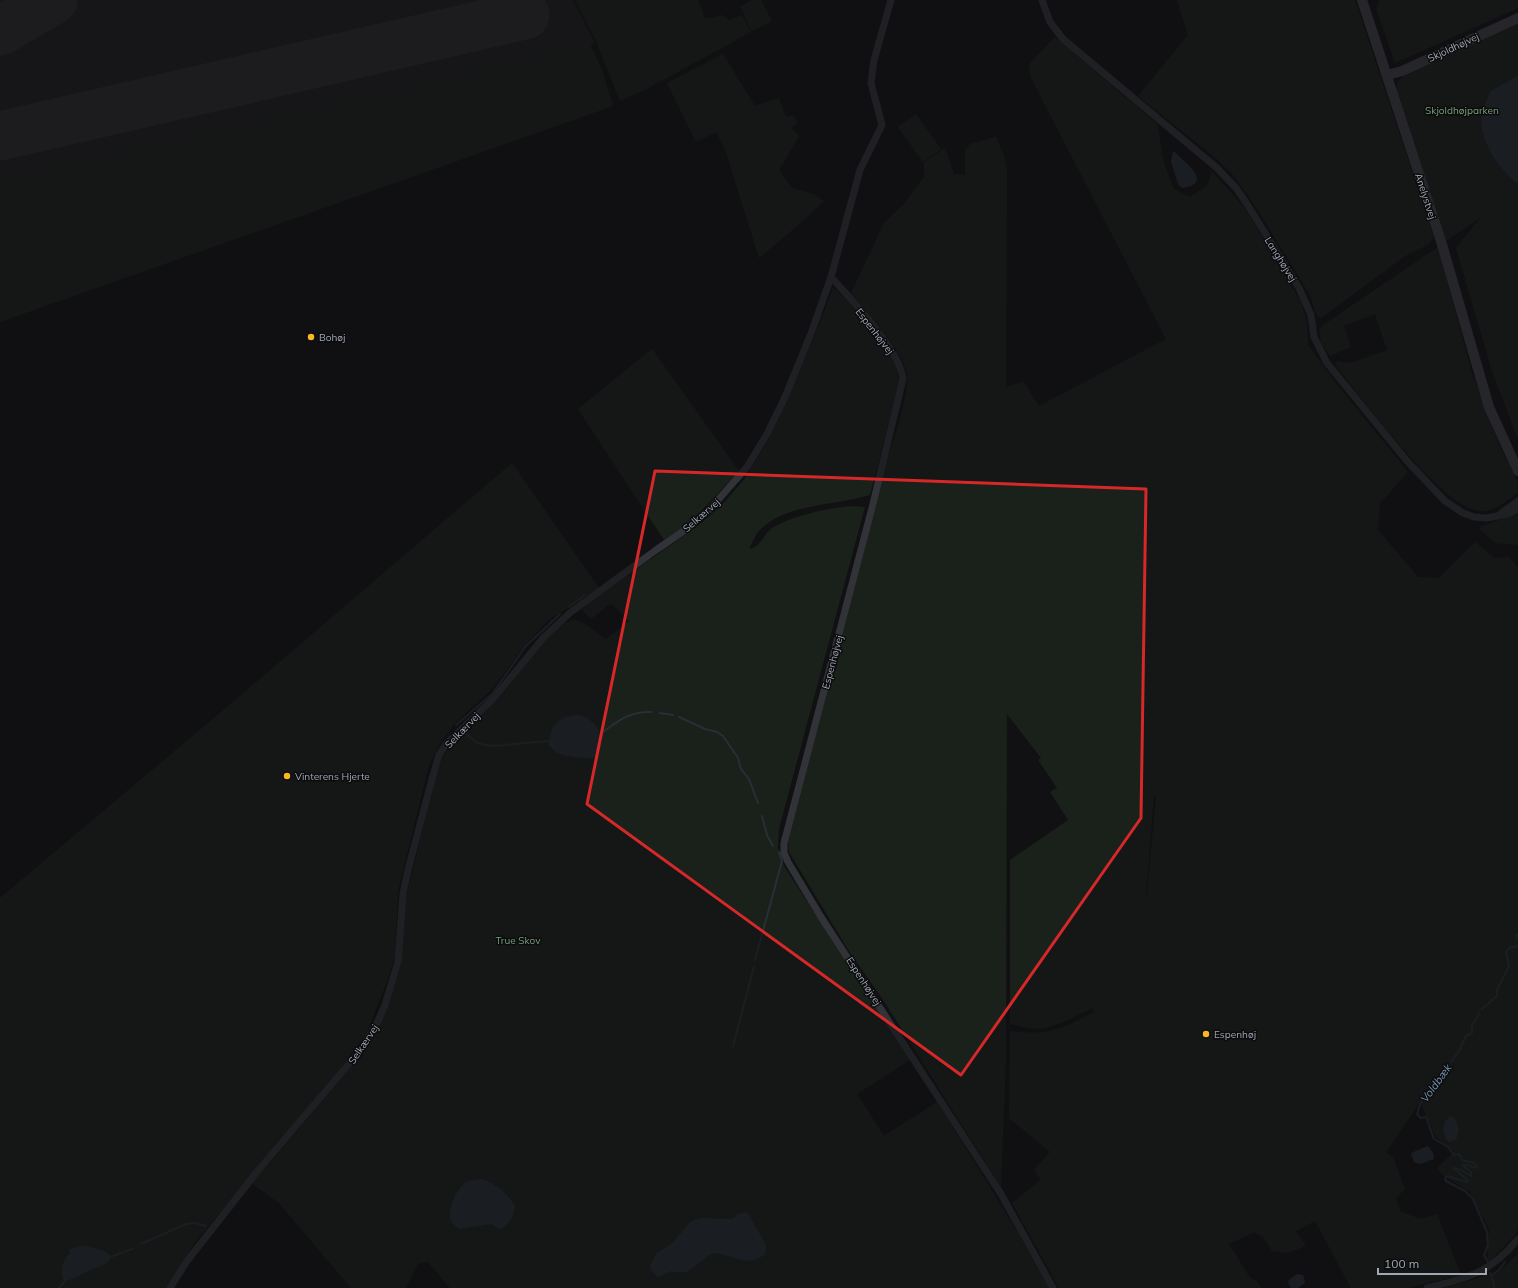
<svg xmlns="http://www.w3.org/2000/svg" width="1518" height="1288" font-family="Mulish,sans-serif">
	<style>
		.built { fill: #1d1d20 }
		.green { fill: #19211a; fill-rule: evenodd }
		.water { fill: #272f37 }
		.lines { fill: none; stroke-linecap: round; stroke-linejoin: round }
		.stream { stroke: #272f37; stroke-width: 2 }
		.runway { stroke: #2b2c30; stroke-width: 49 }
		.street { stroke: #323338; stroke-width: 7 }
		.secondary { stroke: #404248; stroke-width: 10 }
		.marked { fill: none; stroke: #d62828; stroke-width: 3; stroke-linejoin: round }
		.poi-dot { fill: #f9b723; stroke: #0c0c0e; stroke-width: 1.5 }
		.labels { text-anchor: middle; stroke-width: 3; stroke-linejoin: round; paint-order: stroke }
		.street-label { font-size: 10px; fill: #a2a7b4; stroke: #0c0c0e }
		.park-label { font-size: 10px; fill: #78a07b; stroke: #0c0c0e }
		.poi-label { font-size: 10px; fill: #a2a7b4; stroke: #0c0c0e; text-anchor: start }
		.water-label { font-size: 11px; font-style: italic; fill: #7794b1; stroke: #0c0c0e }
	</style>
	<rect width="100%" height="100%" fill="#111113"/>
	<path class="built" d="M 0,0 L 573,0 L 595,43 L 590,46 L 410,89 L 0,181 Z"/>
	<g class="green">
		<path d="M 575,0 L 698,0 L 705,19 L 722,15 L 729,20 L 742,15 L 751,32 L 643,91 L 620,101 L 596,41 Z"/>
		<path d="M 752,0 L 761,0 L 772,21 L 752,31 L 740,7 Z"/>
		<path d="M 1177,0 L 1355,0 L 1434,237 L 1429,244 L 1405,256 L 1321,318 L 1317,316 L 1310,295 L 1254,204 L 1234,176 L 1217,159 L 1138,96 L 1188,35 Z"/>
		<path d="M 1380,0 L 1518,0 L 1518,8 L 1395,63 L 1376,8 Z"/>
		<path d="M 1518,23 L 1518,439 L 1492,371 L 1456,248 L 1481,217 L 1446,241 L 1396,89 L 1398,81 L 1406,74 Z"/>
		<path d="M 1055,37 L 1157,124 C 1160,133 1160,140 1161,149 C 1163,163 1169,176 1174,189 L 1190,197 L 1207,186 L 1212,172 L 1245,208 L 1301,302 L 1307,323 L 1308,345 L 1335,382 L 1408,472 L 1380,503 L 1378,530 L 1418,577 L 1439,578 L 1475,542 L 1494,558 L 1509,557 L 1518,567 L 1518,1229 L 1514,1236 L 1489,1262 L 1487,1254 L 1489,1229 L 1470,1192 L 1442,1175 L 1437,1168 L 1454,1152 L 1436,1137 L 1420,1102 L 1386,1152 L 1393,1157 L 1405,1189 L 1396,1198 L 1401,1212 L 1421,1219 L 1437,1214 L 1461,1275 L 1407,1288 L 1351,1288 L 1315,1221 L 1296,1231 L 1306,1246 L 1287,1253 L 1272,1251 L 1263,1237 L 1254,1232 L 1229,1244 L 1250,1278 L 1257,1281 L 1261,1288 L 1059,1288 L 1012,1203 L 1041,1180 L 1034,1170 L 1050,1152 L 1009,1118 L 1010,1031 C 1047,1036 1061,1030 1094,1012 L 1093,1008 C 1064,1020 1045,1038 1010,1023 L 1010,860 L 1068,820 L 1050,792 L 1057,788 L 1038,760 L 1041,758 L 1007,714 L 1006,1056 L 1001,1187 L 885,1003 L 847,948 L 789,852 L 788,843 L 789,830 L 876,506 C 879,493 881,480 885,467 C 891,445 913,390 906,370 C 896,341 870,316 851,293 L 884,223 L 904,204 L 924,177 L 924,162 L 945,148 L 954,174 L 965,175 L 965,151 L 970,144 L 996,137 L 1004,156 L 1007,171 L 1006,388 L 1023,381 L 1039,406 L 1166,339 L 1030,76 L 1029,64 ZM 1154,794 L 1156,796 L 1147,894 L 1146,894 Z"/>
		<path d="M 590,44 L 602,70 L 613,106 L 0,322 L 0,179 L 410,87 Z"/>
		<path d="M 723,54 L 755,106 L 779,98 L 786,117 L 794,115 L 797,123 L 791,128 L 799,136 L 779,170 L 792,188 L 813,194 L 824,201 L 804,220 L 759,258 L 726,152 L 716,132 L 696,142 L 667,83 Z"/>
		<path d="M 916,114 L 941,149 L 923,162 L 898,127 Z"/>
		<path d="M 1438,247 L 1471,370 L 1499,444 L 1518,483 L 1518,492 C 1508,500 1497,510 1483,511 C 1446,514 1358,393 1334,363 L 1338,361 L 1351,363 L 1387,350 L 1375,314 L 1344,326 L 1351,347 L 1330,356 L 1321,343 L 1319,328 Z"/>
		<path d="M 833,288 C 843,292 885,344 892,356 C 897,365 898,373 899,383 L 870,495 C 837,506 785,503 760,530 C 755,535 752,543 749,549 C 761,547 762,536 771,529 C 788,516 844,503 865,507 L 779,829 L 778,848 L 784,866 L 910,1060 L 857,1094 L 884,1136 L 937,1102 L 1017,1231 L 1049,1288 L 450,1288 L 428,1262 L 418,1264 L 406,1288 L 351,1288 L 279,1203 L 250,1182 L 271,1162 L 358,1058 L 389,1003 L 400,968 L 406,899 L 410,880 L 438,768 C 443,758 447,749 453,741 C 465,725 483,715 496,701 C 517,679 546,629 574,619 L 585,624 L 606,639 L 629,621 L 611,603 L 591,619 L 582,610 L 588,603 L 695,528 L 722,505 L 746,477 L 769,438 L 818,328 ZM 493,1183 L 509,1196 L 499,1229 L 492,1224 Z"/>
		<path d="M 652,349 L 739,471 L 689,524 L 664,540 L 578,409 Z"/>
		<path d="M 512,463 L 599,588 L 547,621 L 520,652 L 492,689 L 454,724 L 441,742 L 429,765 L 398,891 L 395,955 L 388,979 L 366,1034 L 344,1064 L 196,1241 L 166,1288 L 0,1288 L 0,898 L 227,707 Z"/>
		<path d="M 1518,514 L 1518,545 L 1496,543 L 1480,530 L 1481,526 Z"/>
		<path d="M 1518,1254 L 1518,1288 L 1444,1288 L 1498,1272 Z"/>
	</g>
	<g class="water">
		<path d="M 1518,76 L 1518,184 C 1499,169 1478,140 1482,114 C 1484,106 1487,98 1491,91 Z"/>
		<path d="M 1173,151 C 1177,153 1179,157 1183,160 C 1194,170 1208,184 1183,188 L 1179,186 L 1171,162 Z"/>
		<path d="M 579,715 C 600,722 605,737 597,757 C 589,759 563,757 556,752 C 553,750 551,747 549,745 C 550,725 559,716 579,715 Z"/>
		<path d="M 1450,1117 L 1454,1117 L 1459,1129 L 1456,1140 L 1448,1142 C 1443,1133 1440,1124 1450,1117 Z"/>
		<path d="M 1428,1146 L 1433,1153 L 1434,1159 L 1420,1164 L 1414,1162 L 1411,1153 Z"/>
		<path d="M 481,1179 C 497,1184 507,1192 515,1206 C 513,1218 510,1224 499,1229 L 491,1224 L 459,1229 C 455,1226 451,1222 450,1217 C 449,1206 458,1186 468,1181 C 472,1180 477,1180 481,1179 Z"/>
		<path d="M 747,1212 L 766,1245 L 765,1254 C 747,1269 733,1254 714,1253 C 696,1260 693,1278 671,1271 L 658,1277 L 651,1270 L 650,1266 L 657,1253 L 672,1244 L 690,1222 L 700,1218 L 730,1219 L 734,1218 L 738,1214 Z"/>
		<path d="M 87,1246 C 97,1250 104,1247 111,1257 L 107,1263 L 64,1282 C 60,1272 62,1260 70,1253 L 69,1250 L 76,1247 Z"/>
		<path d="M 1297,1274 L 1303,1275 L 1305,1283 L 1298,1288 L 1291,1288 L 1288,1282 L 1290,1279 Z"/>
	</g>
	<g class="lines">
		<g class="stream">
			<path d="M 569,607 L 585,595"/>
			<path d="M 660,713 L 673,715"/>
			<path d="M 679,717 L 705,729 L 717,732 L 723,736 L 738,758 L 741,769 L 749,779 L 758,803"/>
			<path d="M 456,725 L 492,694 L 526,646 L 560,614"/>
			<path d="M 464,732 L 477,743 L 492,746 L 549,741"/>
			<path d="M 600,734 C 617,722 629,711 651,712"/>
			<path d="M 762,816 L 767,835 L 773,846"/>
			<path d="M 1518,934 L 1516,936 L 1518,940"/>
			<path d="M 755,960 L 782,861 L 779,852"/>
			<path d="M 1482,1009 L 1497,996 L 1497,990 L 1509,966 L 1506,952 L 1509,948 L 1518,946"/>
			<path d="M 1479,1013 L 1472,1026 L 1472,1033 L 1466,1036 L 1459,1051 L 1444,1071 L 1443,1077 L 1433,1086 L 1431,1093 L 1421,1102 L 1417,1114 L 1421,1118 L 1426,1117 L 1434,1139 L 1448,1147 L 1454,1155 L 1459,1154 L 1462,1160 L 1474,1163 L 1477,1166 L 1475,1168 L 1467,1165 L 1462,1165 L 1471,1172 L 1471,1176 L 1461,1170 L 1453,1168 L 1468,1180 L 1467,1182 L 1447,1176 L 1445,1178 L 1446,1181 L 1465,1191 L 1473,1199 L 1487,1232 L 1488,1245 L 1484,1255 L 1488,1262"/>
			<path d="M 733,1046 L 754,967"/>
			<path d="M 141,1244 L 186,1224 L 195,1223 L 206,1226"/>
			<path d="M 110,1257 L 132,1249"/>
			<path d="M 1490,1273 L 1494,1283 L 1494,1288"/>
			<path d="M 1491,1275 L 1498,1271 L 1505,1262"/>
			<path d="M 59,1288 L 64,1282"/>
		</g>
		<g class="runway">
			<path d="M 0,31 L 53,0"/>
			<path d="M 0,136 L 525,15"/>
		</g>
		<g class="street">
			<path d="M 1042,0 L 1050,22 L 1063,39 L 1217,168 L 1236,188 L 1247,204 L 1299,288 L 1311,315 L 1314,337 L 1327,363 L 1407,461 L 1445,501 L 1463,513 L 1474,517 L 1487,518 L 1508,514 L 1518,509"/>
			<path d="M 831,277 C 852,301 899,348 903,379 L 873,504 L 784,843 L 784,853 L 788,862 L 821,917 L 1001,1194 L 1053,1288"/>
			<path d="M 1500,514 L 1518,501"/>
			<path d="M 170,1288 L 187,1261 L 256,1173 L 359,1052 L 378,1021 L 385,1005 L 398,962 L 403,894 L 408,870 L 432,779 L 439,755 L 446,744 L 493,699 L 544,637 L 571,612 L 656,550 L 691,526 L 710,509 L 747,467 L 767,434 L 785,397 L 812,331 L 831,277 L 860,170 L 882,125 L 871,83 L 874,60 L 891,0"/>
			<path d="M 1427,1288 C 1467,1278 1491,1273 1518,1239"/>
		</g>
		<g class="secondary">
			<path d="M 1362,0 L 1441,241 L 1489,407 L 1518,471"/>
			<path d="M 1387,75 L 1402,71 L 1518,18"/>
		</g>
	</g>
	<path d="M0 0H1518V1288H0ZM 655,471 L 1146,489 L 1141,818 L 961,1075 L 587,804 Z" fill="#111113" fill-opacity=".55" fill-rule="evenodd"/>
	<path class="marked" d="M 655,471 L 1146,489 L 1141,818 L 961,1075 L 587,804 Z"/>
	<g class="poi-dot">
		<circle cx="311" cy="337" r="4"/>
		<circle cx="287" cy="776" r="4"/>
		<circle cx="1206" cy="1034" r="4"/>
	</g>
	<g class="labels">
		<g class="street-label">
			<text transform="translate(1453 47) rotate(-25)" y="4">Skjoldhøjvej</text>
			<text transform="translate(1426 196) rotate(72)" y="4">Anelystvej</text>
			<text transform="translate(1281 259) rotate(58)" y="4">Langhøjvej</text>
			<text transform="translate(875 331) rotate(52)" y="4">Espenhøjvej</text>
			<text transform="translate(701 515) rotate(-41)" y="4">Selkærvej</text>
			<text transform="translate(832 662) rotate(-75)" y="4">Espenhøjvej</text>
			<text transform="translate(462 730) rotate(-46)" y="4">Selkærvej</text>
			<text transform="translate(864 981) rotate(57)" y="4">Espenhøjvej</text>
			<text transform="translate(363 1044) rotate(-56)" y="4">Selkærvej</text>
		</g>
		<g class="park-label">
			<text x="1462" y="114">Skjoldhøjparken</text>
			<text x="518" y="944">True Skov</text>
		</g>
		<g class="poi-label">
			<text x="319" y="341">Bohøj</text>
			<text x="295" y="780">Vinterens Hjerte</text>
			<text x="1214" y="1038">Espenhøj</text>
		</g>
		<g class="water-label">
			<text transform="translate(1436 1083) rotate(-54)" y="4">Voldbæk</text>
		</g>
	</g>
	<path d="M1378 1268v6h108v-6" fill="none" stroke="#a2a7b4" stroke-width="2"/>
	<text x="1384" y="1268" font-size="12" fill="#a2a7b4" stroke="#0c0c0e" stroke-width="3" paint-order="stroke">100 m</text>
</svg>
